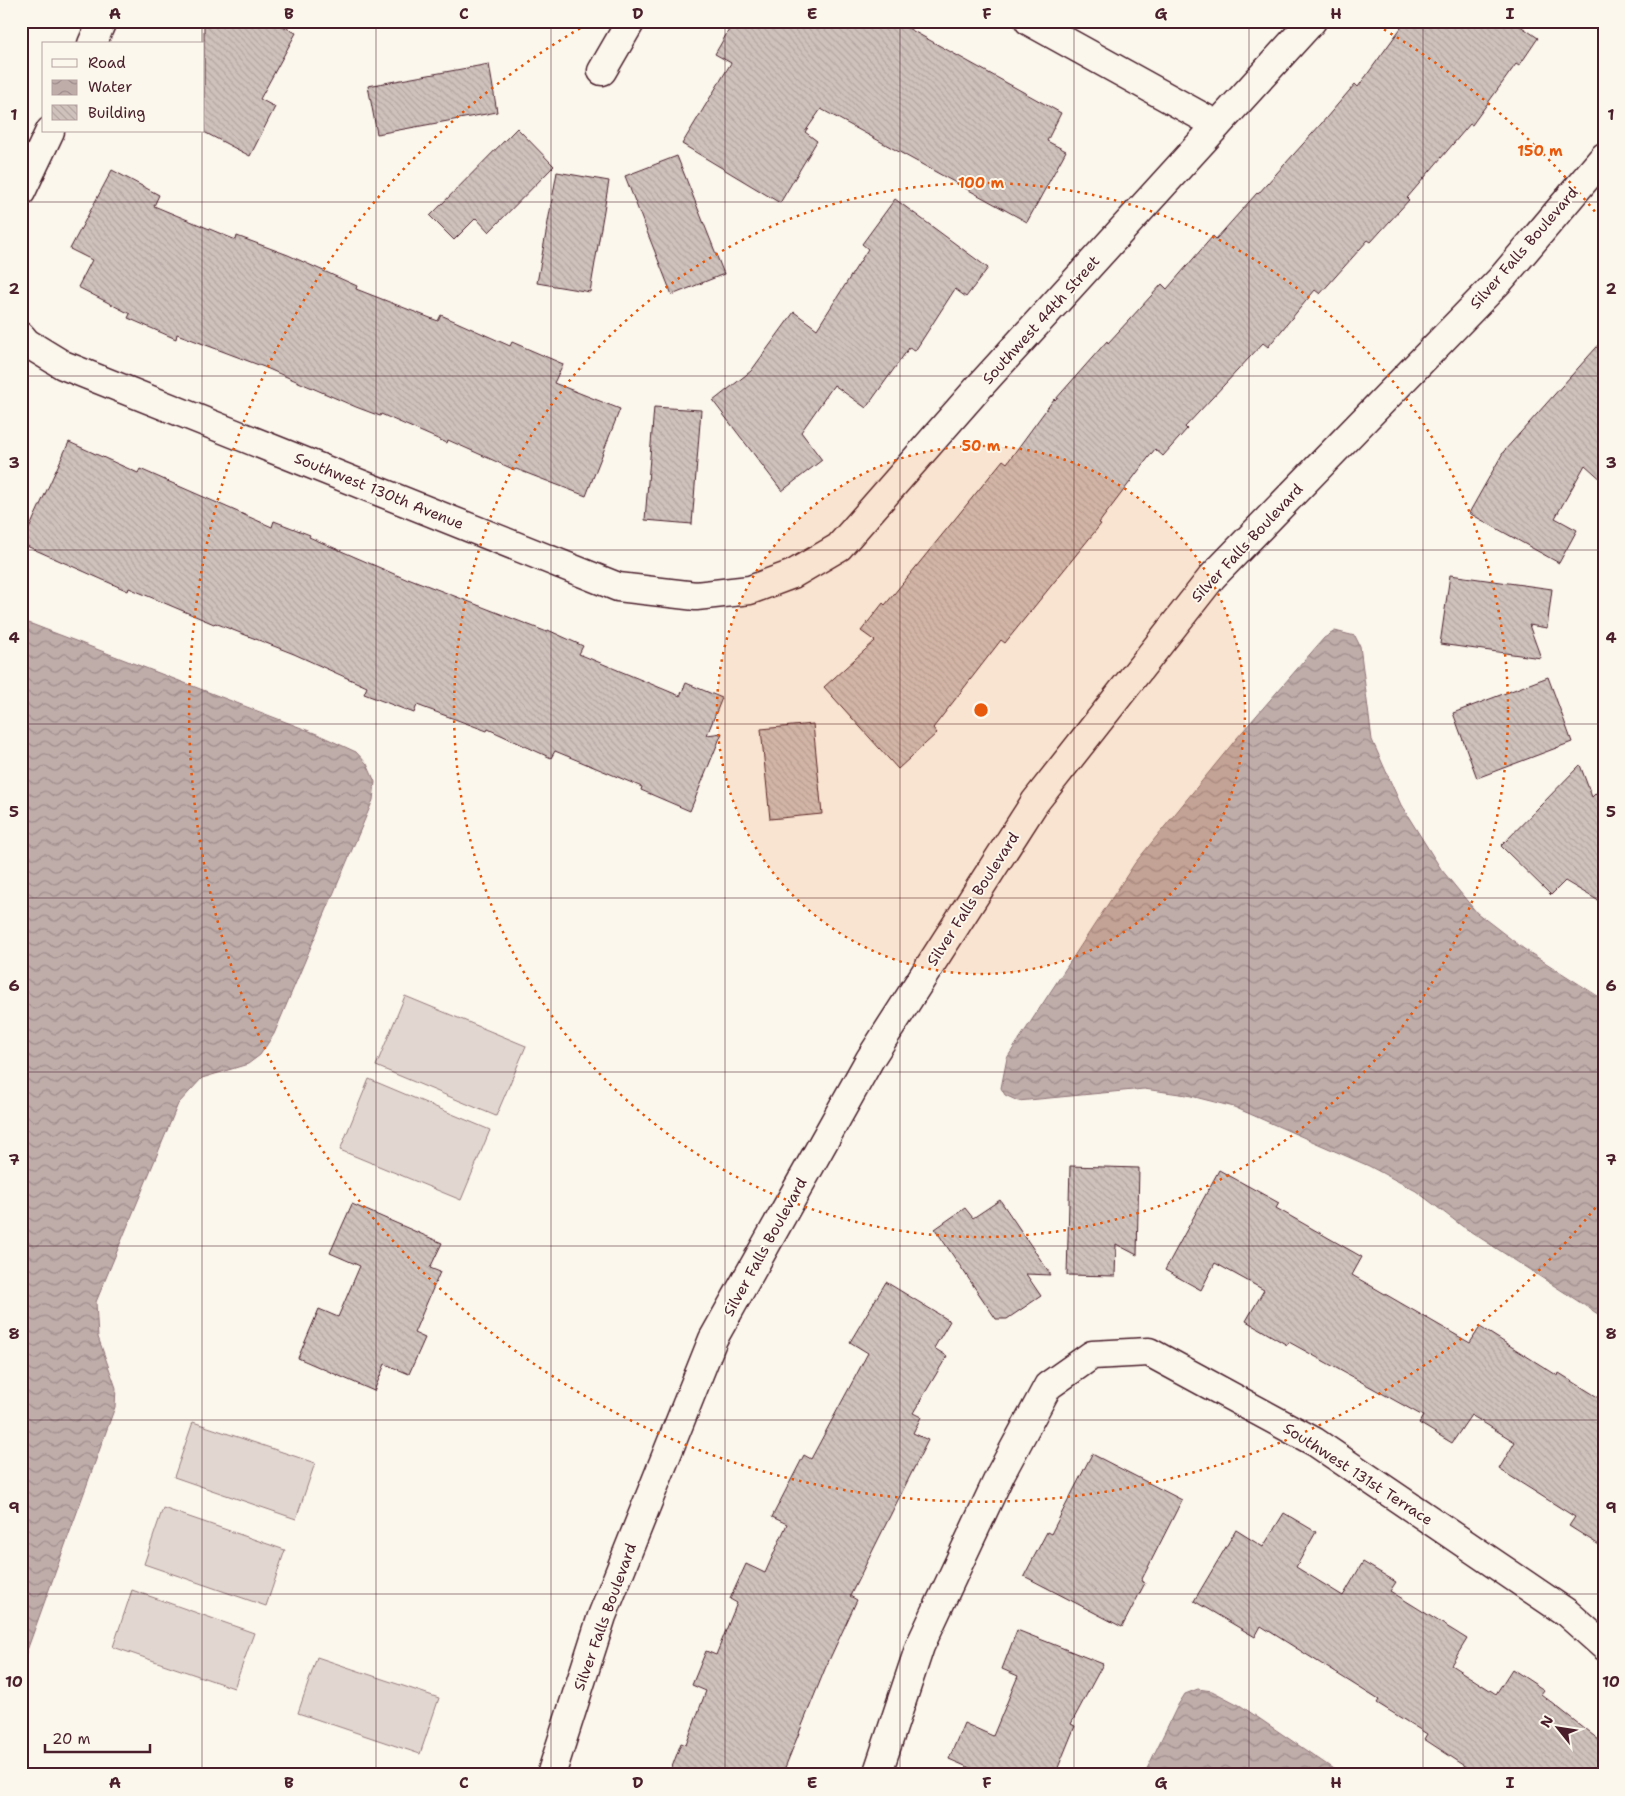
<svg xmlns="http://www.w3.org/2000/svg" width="1625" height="1796" font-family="'Shantell Sans',sans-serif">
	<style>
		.pitch { fill: #e2d7d0; stroke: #967b7e }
		.water { fill: url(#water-waves); stroke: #907477 }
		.building { fill: url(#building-back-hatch); stroke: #4a1f2b }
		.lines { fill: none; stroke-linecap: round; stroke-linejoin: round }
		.minor-casing { stroke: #4a1f2b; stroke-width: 31 }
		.minor { stroke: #fbf7ec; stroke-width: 28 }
		.grid { fill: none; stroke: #4a1f2b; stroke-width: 1; stroke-opacity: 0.55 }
		.ring { fill: none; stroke: #e8590c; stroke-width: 2.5; stroke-dasharray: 2.5 5 }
		.labels { text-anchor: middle; stroke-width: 4; stroke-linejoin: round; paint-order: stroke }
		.street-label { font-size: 15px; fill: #4a1f2b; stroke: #fbf7ec }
		.centre { fill: #e8590c; stroke: #fbf7ec; stroke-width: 2.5 }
		.ring-label { font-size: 15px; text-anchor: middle; font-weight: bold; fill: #e8590c; stroke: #fbf7ec; stroke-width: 4; stroke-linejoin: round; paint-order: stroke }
		.neatline { fill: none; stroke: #4a1f2b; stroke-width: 2 }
		.grid-label { font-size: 16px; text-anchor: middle; font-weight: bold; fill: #4a1f2b }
	</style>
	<defs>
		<pattern id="water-waves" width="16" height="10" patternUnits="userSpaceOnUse" patternTransform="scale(1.25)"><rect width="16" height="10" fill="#bfadaa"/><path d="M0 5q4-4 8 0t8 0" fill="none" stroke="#9d8c8b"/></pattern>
		<pattern id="building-back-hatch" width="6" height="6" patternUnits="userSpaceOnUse" patternTransform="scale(1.25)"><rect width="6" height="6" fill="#cfc2bc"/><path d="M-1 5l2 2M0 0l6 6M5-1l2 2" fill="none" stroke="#b3a6a2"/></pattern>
	</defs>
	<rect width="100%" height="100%" fill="#fbf7ec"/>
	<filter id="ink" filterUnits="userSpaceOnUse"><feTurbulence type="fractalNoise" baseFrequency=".02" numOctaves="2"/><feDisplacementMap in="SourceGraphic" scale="10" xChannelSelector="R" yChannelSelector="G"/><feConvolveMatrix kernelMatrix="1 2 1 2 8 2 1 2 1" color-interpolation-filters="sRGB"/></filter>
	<g filter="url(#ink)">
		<g class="pitch">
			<path d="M 405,996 L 526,1046 L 496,1116 L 376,1066 Z"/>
			<path d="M 369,1079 L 490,1130 L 461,1200 L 340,1150 Z"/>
			<path d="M 193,1422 L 315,1463 L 296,1519 L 174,1477 Z"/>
			<path d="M 163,1508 L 285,1550 L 266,1606 L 144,1564 Z"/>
			<path d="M 132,1590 L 254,1633 L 234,1688 L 113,1647 Z"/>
			<path d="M 317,1657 L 439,1698 L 420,1754 L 298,1713 Z"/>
		</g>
		<g class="water">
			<path d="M 21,620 L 317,734 L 356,752 L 367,764 L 375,782 L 373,800 L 274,1034 L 260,1055 L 248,1064 L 202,1078 L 178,1104 L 96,1302 L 98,1337 L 116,1388 L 115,1407 L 21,1667 Z"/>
			<path d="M 1335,631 L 1355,636 L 1360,646 L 1372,740 L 1401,805 L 1441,869 L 1477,913 L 1524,949 L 1604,1000 L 1604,1318 L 1462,1226 L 1416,1191 L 1369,1166 L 1234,1107 L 1187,1095 L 1144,1089 L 1018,1101 L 1005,1095 L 1001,1088 L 1007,1058 L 1135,863 L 1237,738 L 1324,638 Z"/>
			<path d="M 1198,1689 L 1212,1691 L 1241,1706 L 1342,1775 L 1144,1775 L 1178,1705 L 1185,1694 Z"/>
		</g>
		<g class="building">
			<path d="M 204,21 L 273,21 L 296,33 L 260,99 L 275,107 L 250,156 L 204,132 Z"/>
			<path d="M 734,21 L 895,21 L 1061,113 L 1047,141 L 1066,151 L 1027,222 L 821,109 L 805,132 L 817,141 L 780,203 L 682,144 L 731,63 L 715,54 Z"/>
			<path d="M 1406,21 L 1513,21 L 1538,38 L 1519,66 L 1516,64 L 1472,125 L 1470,124 L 1407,198 L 1409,200 L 1371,242 L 1368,240 L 1320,294 L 1315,290 L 1268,347 L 1263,343 L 1185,427 L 1187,429 L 1163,456 L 1155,449 L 1099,523 L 1101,524 L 1005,643 L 1001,640 L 933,728 L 937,733 L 898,769 L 824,687 L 875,641 L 861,631 L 883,603 L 885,605 L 1003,460 L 1007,463 L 1054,399 L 1055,400 L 1107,341 L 1108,343 L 1162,284 L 1167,289 L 1213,236 L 1216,239 L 1257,193 L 1258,194 L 1321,124 L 1355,84 L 1358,87 Z"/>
			<path d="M 489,64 L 497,112 L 377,134 L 368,86 Z"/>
			<path d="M 517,128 L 554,166 L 489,232 L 476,218 L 454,240 L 430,216 Z"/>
			<path d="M 677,156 L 724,274 L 672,295 L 625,176 Z"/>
			<path d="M 112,170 L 159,195 L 154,206 L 236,240 L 237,236 L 288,255 L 357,286 L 356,289 L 438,321 L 441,315 L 510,346 L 512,342 L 563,364 L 554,383 L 620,409 L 586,496 L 516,469 L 515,470 L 448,440 L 447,443 L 381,414 L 380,416 L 356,407 L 264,367 L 177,334 L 176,339 L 128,318 L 130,314 L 78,287 L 92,260 L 70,249 Z"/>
			<path d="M 557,172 L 609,181 L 590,292 L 537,283 Z"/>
			<path d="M 895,199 L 988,268 L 966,297 L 955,289 L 915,351 L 909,348 L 866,408 L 834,385 L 801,432 L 822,460 L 782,491 L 713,401 L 751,371 L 794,312 L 817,329 L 868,249 L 862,244 Z"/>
			<path d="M 1604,339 L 1604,482 L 1585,465 L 1555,518 L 1577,530 L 1559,563 L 1469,513 L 1504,451 Z"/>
			<path d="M 654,407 L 701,410 L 692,524 L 645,520 Z"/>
			<path d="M 69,442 L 138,473 L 140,469 L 272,527 L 274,521 L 310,535 L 309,537 L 408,580 L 408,578 L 547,632 L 548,630 L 583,646 L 579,654 L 680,696 L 686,683 L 722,698 L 707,735 L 722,733 L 690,811 L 641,790 L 642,787 L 555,751 L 551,758 L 488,729 L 487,731 L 417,705 L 414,713 L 364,694 L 367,687 L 294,654 L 215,623 L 214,624 L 129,588 L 128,591 L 22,544 Z"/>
			<path d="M 1450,575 L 1552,589 L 1547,628 L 1529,625 L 1541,658 L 1440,644 Z"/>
			<path d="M 1548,677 L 1572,742 L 1477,778 L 1453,713 Z"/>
			<path d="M 813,724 L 822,814 L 770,819 L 761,729 Z"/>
			<path d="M 1580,765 L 1592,797 L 1604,785 L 1604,904 L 1565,881 L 1551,895 L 1501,846 Z"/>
			<path d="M 1070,1166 L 1139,1168 L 1137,1255 L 1116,1244 L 1115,1276 L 1067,1275 Z"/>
			<path d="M 1219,1170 L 1279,1203 L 1276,1208 L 1362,1257 L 1352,1275 L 1470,1343 L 1480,1327 L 1558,1376 L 1559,1373 L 1604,1401 L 1604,1548 L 1569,1526 L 1575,1517 L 1499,1469 L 1515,1442 L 1471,1415 L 1452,1443 L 1419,1423 L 1423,1416 L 1289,1342 L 1287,1345 L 1246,1321 L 1264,1290 L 1215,1263 L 1201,1290 L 1165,1270 Z"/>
			<path d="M 1000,1200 L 1051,1275 L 1026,1274 L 1041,1296 L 1007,1319 L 996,1319 L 935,1229 L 965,1208 L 973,1218 Z"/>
			<path d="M 352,1204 L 442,1243 L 430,1268 L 440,1272 L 414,1333 L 425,1338 L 409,1374 L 385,1364 L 374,1391 L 298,1358 L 319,1309 L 338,1317 L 360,1266 L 330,1253 Z"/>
			<path d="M 886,1282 L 950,1321 L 934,1348 L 947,1356 L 913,1413 L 921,1417 L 913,1433 L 928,1440 L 850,1596 L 857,1600 L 825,1669 L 782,1775 L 669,1775 L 681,1743 L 686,1745 L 706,1691 L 692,1685 L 706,1651 L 716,1655 L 737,1603 L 730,1599 L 746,1564 L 765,1573 L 787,1524 L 772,1517 L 804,1455 L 811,1459 L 868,1353 L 850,1342 Z"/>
			<path d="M 1092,1454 L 1182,1500 L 1141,1581 L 1145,1583 L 1122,1627 L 1024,1576 L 1047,1532 L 1051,1534 Z"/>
			<path d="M 1284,1513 L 1316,1532 L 1296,1567 L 1343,1596 L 1363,1562 L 1396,1582 L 1390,1591 L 1467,1639 L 1451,1665 L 1496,1694 L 1512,1669 L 1544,1690 L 1541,1694 L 1604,1744 L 1604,1775 L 1479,1775 L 1424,1739 L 1427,1734 L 1377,1703 L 1379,1700 L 1261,1626 L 1255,1637 L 1194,1601 L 1236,1530 L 1263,1547 Z"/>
			<path d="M 1017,1630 L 1103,1664 L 1071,1724 L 1075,1726 L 1055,1775 L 986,1775 L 949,1759 L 964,1723 L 993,1736 L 1018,1676 L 1002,1669 Z"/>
		</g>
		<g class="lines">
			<defs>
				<g id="minor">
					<path d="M 1029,21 L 1217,125"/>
					<path d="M 92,44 L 102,21"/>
					<path d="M 602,71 L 631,21"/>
					<path d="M 21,192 L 50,131"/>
					<path d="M 21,336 L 27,343 L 63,365 L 618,587 L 696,596 L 750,590 L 793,574 L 839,547 L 979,387 L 1312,21"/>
					<path d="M 551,1775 L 602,1616 L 713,1339 L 870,1059 L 1035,802 L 1212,577 L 1501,279 L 1604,157"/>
					<path d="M 877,1775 L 920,1646 L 1001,1473 L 1048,1386 L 1092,1355 L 1149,1352 L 1315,1442 L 1567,1613 L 1604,1646"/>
				</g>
			</defs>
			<use href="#minor" class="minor-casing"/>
			<use href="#minor" class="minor"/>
		</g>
	</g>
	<path class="grid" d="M 202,21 L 202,44M 376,21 L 376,1775M 551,21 L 551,1775M 725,21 L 725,1775M 900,21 L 900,1775M 1074,21 L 1074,1775M 1249,21 L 1249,1775M 1423,21 L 1423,1775M 202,131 L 202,1775M 21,202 L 1604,202M 21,376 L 1604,376M 21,550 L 1604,550M 21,724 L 1604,724M 21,898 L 1604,898M 21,1072 L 1604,1072M 21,1246 L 1604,1246M 21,1420 L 1604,1420M 21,1594 L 1604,1594"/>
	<circle cx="981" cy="710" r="264" fill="#e8590c" fill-opacity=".12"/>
	<g class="ring">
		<circle cx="981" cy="710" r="264"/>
		<circle cx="981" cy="710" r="527"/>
		<path d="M1600 1202A791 791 0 1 1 591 22M1371 22A791 791 0 0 1 1600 218"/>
	</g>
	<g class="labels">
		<g class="street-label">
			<text transform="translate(1524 248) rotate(-49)" y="5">Silver Falls Boulevard</text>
			<text transform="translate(1041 320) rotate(-48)" y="5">Southwest 44th Street</text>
			<text transform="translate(379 491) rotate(22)" y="5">Southwest 130th Avenue</text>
			<text transform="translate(1247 543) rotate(-47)" y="5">Silver Falls Boulevard</text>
			<text transform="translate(973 899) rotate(-57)" y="5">Silver Falls Boulevard</text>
			<text transform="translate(765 1247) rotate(-61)" y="5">Silver Falls Boulevard</text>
			<text transform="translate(1358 1474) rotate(33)" y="5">Southwest 131st Terrace</text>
			<text transform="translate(605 1617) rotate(-70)" y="5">Silver Falls Boulevard</text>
		</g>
	</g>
	<circle cx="981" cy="710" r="8" class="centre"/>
	<g class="ring-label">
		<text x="1540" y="156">150 m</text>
		<text x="981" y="188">100 m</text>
		<text x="981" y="451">50 m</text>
	</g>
	<rect width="1625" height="1796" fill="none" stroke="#fbf7ec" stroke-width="55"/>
	<rect x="42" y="42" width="162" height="90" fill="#fbf7ec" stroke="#b4a19f"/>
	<rect x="52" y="59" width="25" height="8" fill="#fbf7ec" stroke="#b4a19f"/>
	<text x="88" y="68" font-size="15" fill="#4a1f2b">Road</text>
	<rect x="52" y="80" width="25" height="15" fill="url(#water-waves)" stroke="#b4a19f"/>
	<text x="88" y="92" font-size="15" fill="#4a1f2b">Water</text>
	<rect x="52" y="105" width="25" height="15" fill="url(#building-back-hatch)" stroke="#b4a19f"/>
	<text x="88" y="118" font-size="15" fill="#4a1f2b">Building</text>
	<g transform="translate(1558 1728) rotate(300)" stroke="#fbf7ec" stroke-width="4" paint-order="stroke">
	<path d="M0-4L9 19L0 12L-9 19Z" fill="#4a1f2b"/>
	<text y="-8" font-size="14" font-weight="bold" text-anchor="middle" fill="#4a1f2b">N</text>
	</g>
	<path d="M45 1744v8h105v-8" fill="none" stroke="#4a1f2b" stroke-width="2.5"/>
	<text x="52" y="1744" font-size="15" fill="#4a1f2b" stroke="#fbf7ec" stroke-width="4" paint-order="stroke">20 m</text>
	<rect x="28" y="28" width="1570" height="1740" class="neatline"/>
	<g class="grid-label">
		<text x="115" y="19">A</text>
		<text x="289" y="19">B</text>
		<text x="464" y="19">C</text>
		<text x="638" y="19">D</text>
		<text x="812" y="19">E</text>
		<text x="987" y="19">F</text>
		<text x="1161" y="19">G</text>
		<text x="1336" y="19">H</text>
		<text x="1510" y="19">I</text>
		<text x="14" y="120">1</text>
		<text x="1611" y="120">1</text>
		<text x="14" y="294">2</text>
		<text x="1611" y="294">2</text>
		<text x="14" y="468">3</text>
		<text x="1611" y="468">3</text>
		<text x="14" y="643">4</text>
		<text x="1611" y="643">4</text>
		<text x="14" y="817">5</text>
		<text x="1611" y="817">5</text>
		<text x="14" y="991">6</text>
		<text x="1611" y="991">6</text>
		<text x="14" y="1165">7</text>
		<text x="1611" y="1165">7</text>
		<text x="14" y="1339">8</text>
		<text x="1611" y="1339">8</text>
		<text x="14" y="1513">9</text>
		<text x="1611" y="1513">9</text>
		<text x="14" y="1687">10</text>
		<text x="1611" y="1687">10</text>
		<text x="115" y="1788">A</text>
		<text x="289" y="1788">B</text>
		<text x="464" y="1788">C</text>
		<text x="638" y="1788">D</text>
		<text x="812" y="1788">E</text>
		<text x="987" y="1788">F</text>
		<text x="1161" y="1788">G</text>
		<text x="1336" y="1788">H</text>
		<text x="1510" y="1788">I</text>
	</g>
</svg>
